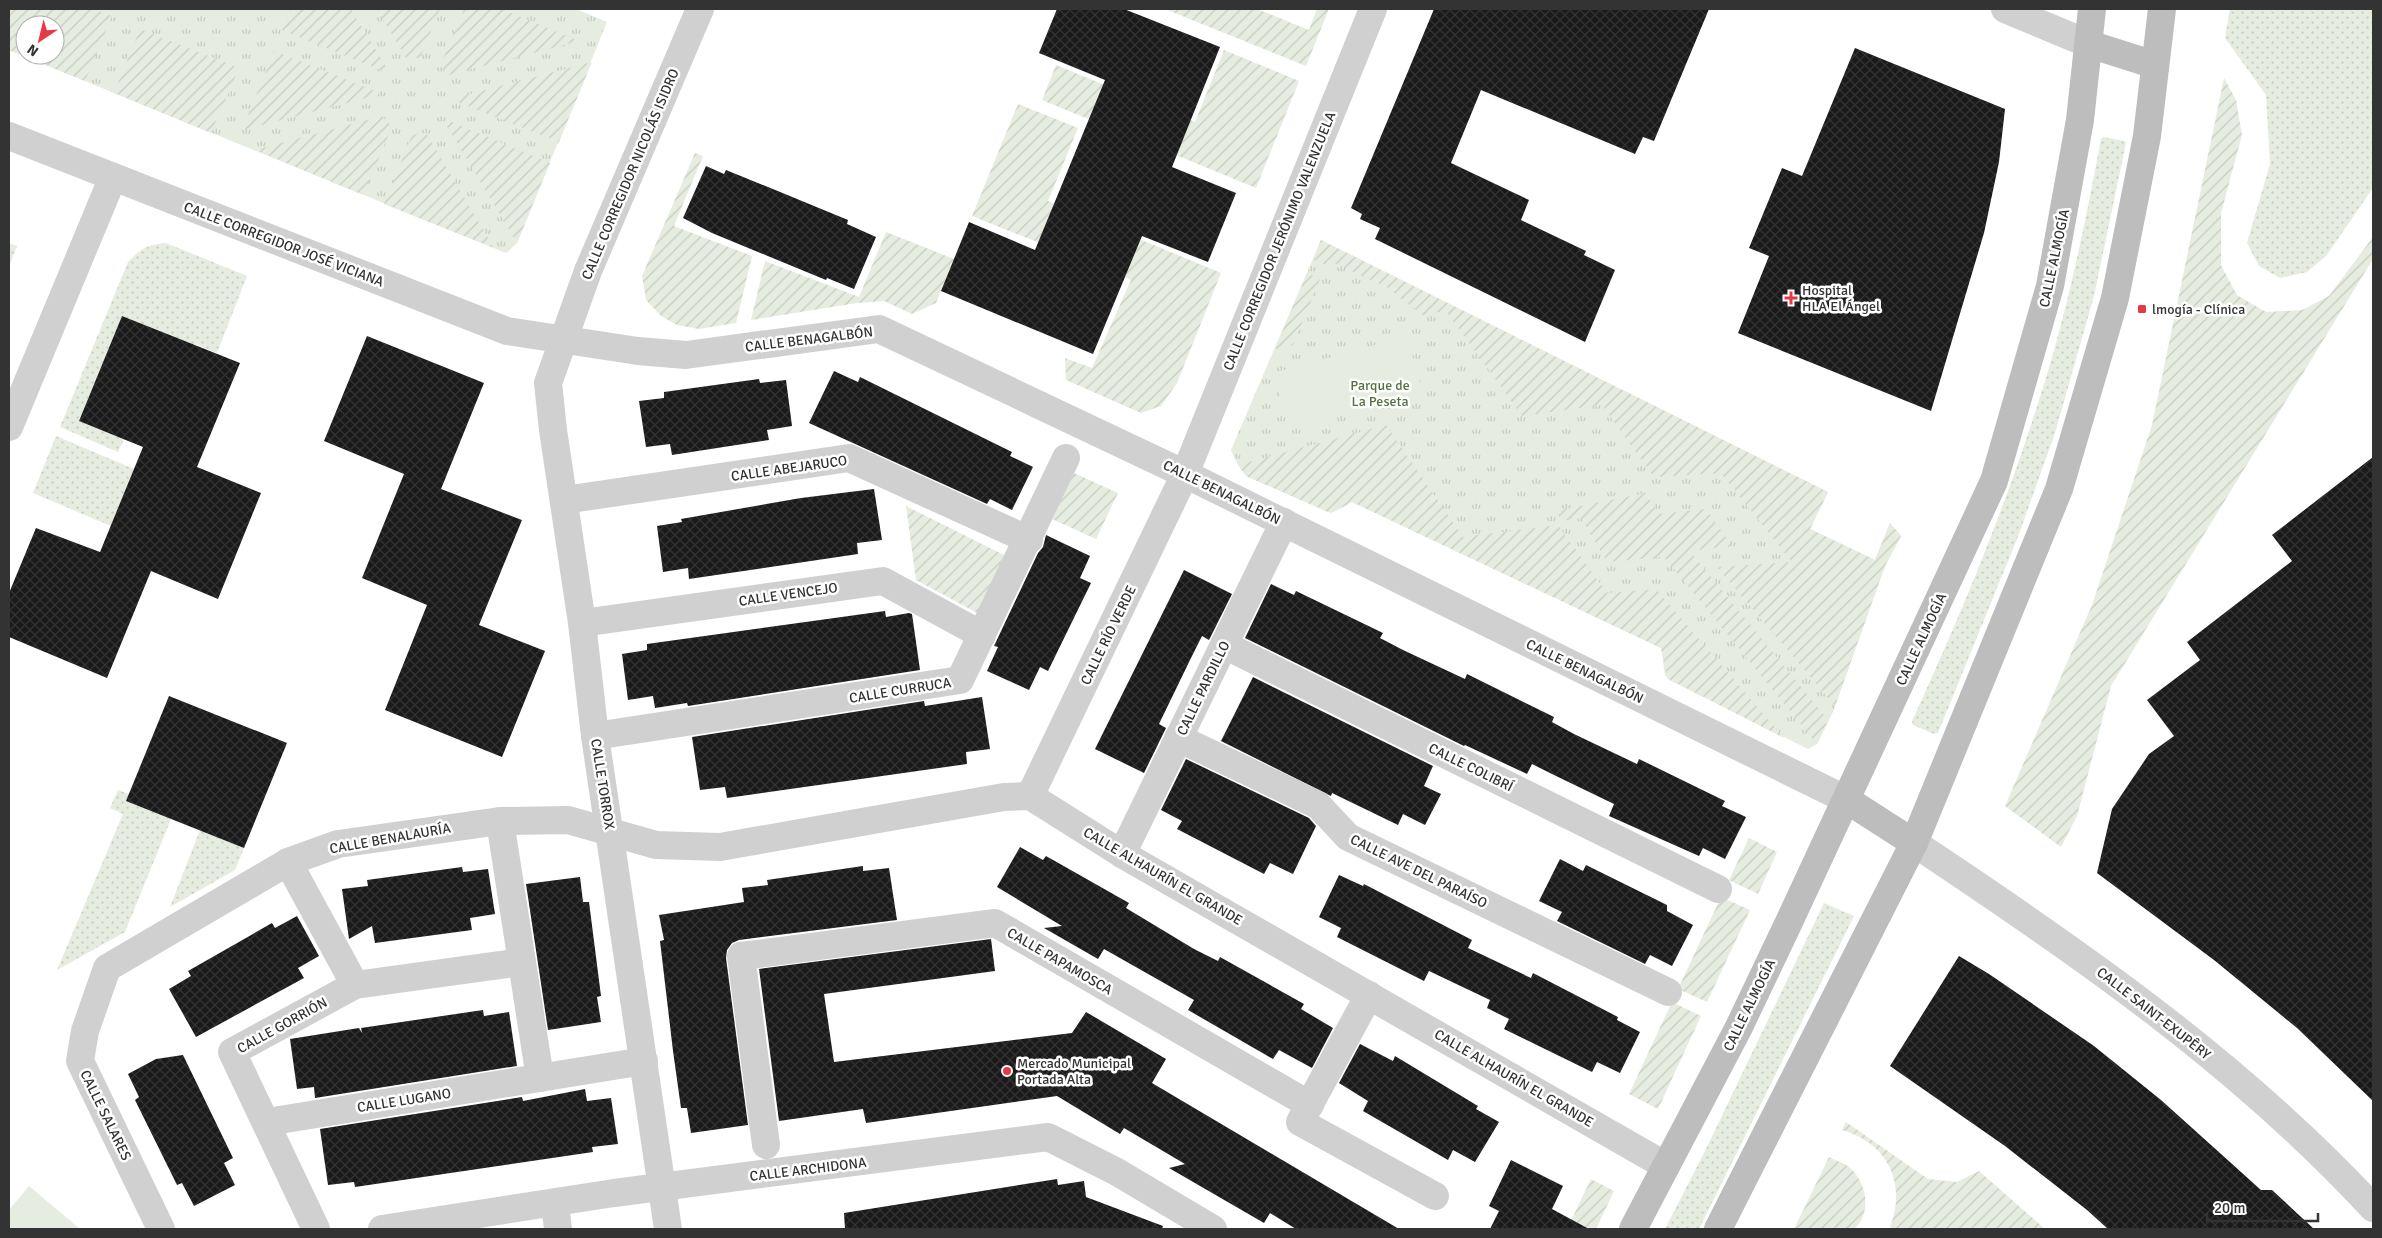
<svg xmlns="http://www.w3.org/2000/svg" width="2382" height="1238" font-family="Signika,sans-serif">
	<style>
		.grass { fill: url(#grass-dots) }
		.park { fill: url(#park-tufts); fill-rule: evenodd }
		.garden { fill: url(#garden-furrows); fill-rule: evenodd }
		.pitch { fill: #e6ecdf }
		.building { fill: url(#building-cross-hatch) }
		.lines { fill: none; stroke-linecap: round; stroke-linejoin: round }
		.street { stroke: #d0d0d0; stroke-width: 28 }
		.secondary { stroke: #bdbdbd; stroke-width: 28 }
		.poi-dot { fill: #e63946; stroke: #fff; stroke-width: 2 }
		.labels { text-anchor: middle; stroke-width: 5; stroke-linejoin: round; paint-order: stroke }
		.street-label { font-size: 14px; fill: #333; stroke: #fff }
		.poi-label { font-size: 14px; fill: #333; stroke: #fff; text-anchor: start }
		.park-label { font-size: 14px; fill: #56703f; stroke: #fff }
	</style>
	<defs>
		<pattern id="grass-dots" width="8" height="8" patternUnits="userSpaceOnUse" patternTransform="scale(1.25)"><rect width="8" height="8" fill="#e6ecdf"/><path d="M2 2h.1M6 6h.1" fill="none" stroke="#c6cbc0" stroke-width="1.8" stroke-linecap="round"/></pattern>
		<pattern id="park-tufts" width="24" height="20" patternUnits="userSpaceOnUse" patternTransform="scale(1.25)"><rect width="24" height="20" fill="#e6ecdf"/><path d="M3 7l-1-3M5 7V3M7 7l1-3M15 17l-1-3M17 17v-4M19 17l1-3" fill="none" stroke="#c6cbc0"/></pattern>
		<pattern id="garden-furrows" width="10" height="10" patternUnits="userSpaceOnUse" patternTransform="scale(1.25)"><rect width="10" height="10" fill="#e6ecdf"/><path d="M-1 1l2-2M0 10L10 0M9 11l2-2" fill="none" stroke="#c6cbc0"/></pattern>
		<pattern id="building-cross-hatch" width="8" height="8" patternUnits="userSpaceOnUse" patternTransform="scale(1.25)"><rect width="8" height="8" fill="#1a1a1a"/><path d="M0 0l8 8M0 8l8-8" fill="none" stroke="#333"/></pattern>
	</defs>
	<rect width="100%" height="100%" fill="#fff"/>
	<g class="grass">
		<path d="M 2230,9 L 2373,9 L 2373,188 L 2326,256 L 2307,272 L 2280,278 L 2259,266 L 2247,243 L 2270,164 L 2266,95 L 2225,38 Z"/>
		<path d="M 2103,137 L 2124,141 L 2126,143 L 2094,296 L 2055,433 L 2019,534 L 1938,733 L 1934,734 L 1913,725 L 1912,721 C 1966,604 2015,484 2051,361 C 2072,288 2087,214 2101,139 Z"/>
		<path d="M 9,243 L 17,246 L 9,266 Z"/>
		<path d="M 166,243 L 247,276 L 217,353 L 195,344 L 184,371 L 165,333 L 122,316 L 79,421 L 124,439 L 118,452 L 60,427 L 128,262 C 140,249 149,244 166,243 Z"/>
		<path d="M 56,436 L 134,469 L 111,526 L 33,493 Z"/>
		<path d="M 118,790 L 129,794 L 171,819 L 125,932 L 57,970 L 123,814 L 110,808 Z"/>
		<path d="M 200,830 L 244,848 L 235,870 L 170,907 Z"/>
		<path d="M 1824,903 L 1854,916 L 1699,1229 L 1665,1229 L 1706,1149 Z"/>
	</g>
	<g class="park">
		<path d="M 9,9 L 576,9 L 607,22 L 517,243 L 506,253 L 9,50 ZM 25,25 L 55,25 L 55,55 L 25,55 Z"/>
		<path d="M 1321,240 L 1828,492 L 1810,529 L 1875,560 L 1890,523 L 1901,536 L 1885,566 L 1833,712 L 1817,744 L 1808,749 L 1669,680 L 1665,675 L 1661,648 L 1352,502 L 1331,513 L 1246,476 L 1238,465 L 1231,450 Z"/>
	</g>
	<g class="garden">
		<path d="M 9,9 L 94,9 L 112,16 L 85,81 L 9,50 ZM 25,25 L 55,25 L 55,55 L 25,55 Z"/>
		<path d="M 291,9 L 351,9 L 388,70 L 385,72 L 282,30 Z"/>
		<path d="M 377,9 L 440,9 L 420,58 L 406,58 Z"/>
		<path d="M 464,9 L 501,9 L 579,41 L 449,75 L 440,66 Z"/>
		<path d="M 1165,9 L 1257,9 L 1309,30 L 1317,9 L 1329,9 L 1306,66 Z"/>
		<path d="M 140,29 L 239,68 L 211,133 L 114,93 Z"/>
		<path d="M 1224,50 L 1299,81 L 1256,188 L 1042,100 L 1056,65 L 1195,122 Z"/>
		<path d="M 274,51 L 378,92 L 378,95 L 242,130 Z"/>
		<path d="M 592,62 L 559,142 L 455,101 L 454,98 Z"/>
		<path d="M 2224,78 L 2236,100 L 2242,135 L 2221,213 L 2221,265 L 2237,295 L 2266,312 L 2302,310 L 2329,296 L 2373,237 L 2373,259 L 2111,686 L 2077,816 L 2061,847 L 2005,806 L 2092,605 L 2152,425 Z"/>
		<path d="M 1018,104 L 1078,128 L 1048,201 L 1088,218 L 1072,256 L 972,216 Z"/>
		<path d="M 382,116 L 392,127 L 363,195 L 255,150 Z"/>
		<path d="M 447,120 L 550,163 L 517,243 L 445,123 Z"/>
		<path d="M 426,133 L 494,248 L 384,204 L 412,135 Z"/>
		<path d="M 695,153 L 703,156 L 674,226 L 752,256 L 736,323 L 699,329 L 677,325 L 661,316 L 646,300 L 642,276 Z"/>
		<path d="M 1096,221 L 1221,273 L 1177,383 L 1161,406 L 1141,413 L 1066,380 L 1065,358 L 1092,368 L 1131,280 L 1081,259 Z"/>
		<path d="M 886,232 L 954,259 L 936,303 L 912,314 L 884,301 L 857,303 L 751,320 L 765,261 L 859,297 Z"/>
		<path d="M 1321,240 L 1828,492 L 1810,529 L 1875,560 L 1890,523 L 1901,536 L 1885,566 L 1835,706 L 1717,567 L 1792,562 L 1721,473 L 1654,477 L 1602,405 L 1522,416 L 1446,311 L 1422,315 L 1388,288 L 1328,260 L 1326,265 L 1313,259 Z"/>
		<path d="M 1307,273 L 1320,279 L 1293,345 L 1275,349 Z"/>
		<path d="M 1386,425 L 1463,537 L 1558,525 L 1607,593 L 1656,589 L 1784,738 L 1667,678 L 1661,648 L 1352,502 L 1334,512 L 1328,512 L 1246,476 L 1238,465 Z"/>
		<path d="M 1074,473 L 1118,493 L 1096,539 L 1052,519 Z"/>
		<path d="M 1645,493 L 1659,514 L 1706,509 L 1732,546 L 1690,551 L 1828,720 L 1817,744 L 1664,557 L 1607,562 L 1581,518 L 1562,521 L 1556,511 Z"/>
		<path d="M 906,506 L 1008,557 L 979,614 L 916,580 Z"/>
		<path d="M 1749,838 L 1777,852 L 1758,894 L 1729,880 Z"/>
		<path d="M 1721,897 L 1750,910 L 1707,1002 L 1678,989 Z"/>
		<path d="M 1672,1002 L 1701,1016 L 1658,1109 L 1629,1094 Z"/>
		<path d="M 1846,1122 L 1928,1179 L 1957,1182 L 1979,1171 L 2045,1229 L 1892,1229 L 1890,1227 C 1907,1184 1888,1143 1842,1130 Z"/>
		<path d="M 1829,1157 C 1834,1160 1841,1162 1846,1165 C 1867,1179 1873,1213 1854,1229 L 1794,1229 Z"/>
		<path d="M 1591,1179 L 1614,1191 L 1596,1229 L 1567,1229 Z"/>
	</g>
	<g class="pitch">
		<path d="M 1407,336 L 1423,393 L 1289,430 L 1273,373 Z"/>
		<path d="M 29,1186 L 80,1229 L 9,1229 L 9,1210 Z"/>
	</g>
	<g class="building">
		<path d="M 1057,9 L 1124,9 L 1220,47 L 1172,167 L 1236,193 L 1208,262 L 1142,236 L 1093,354 L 941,291 L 969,222 L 1035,250 L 1105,80 L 1039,53 Z"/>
		<path d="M 1434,9 L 1709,9 L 1654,141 L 1643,137 L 1635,154 L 1481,90 L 1451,163 L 1529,200 L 1521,220 L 1586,251 L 1584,255 L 1615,270 L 1585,342 L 1375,239 L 1380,228 L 1360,219 L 1362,214 L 1351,208 Z"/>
		<path d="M 1855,48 L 2005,109 L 1999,162 L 1984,233 L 1931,411 L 1738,333 L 1769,256 L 1749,248 L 1782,168 L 1802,176 Z"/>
		<path d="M 706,166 L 724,174 L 726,170 L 768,187 L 848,220 L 847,224 L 876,237 L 854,289 L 827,278 L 826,280 L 712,233 L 683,218 Z"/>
		<path d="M 122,316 L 240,363 L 197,467 L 261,493 L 218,599 L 151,571 L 107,678 L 9,637 L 9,593 L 36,528 L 100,552 L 143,447 L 79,421 Z"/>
		<path d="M 367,336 L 484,383 L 441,489 L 522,520 L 479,625 L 545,651 L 502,757 L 385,710 L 427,605 L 362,578 L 404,474 L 324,441 Z"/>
		<path d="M 834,371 L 858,382 L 860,377 L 1012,452 L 1010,456 L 1033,467 L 1012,510 L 990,499 L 987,504 L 809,423 Z"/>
		<path d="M 759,379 L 760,383 L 786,380 L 792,426 L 767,430 L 769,440 L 672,455 L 670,444 L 646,447 L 639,401 L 664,398 L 664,392 Z"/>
		<path d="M 2373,457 L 2373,1101 L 2297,1028 L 2214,960 L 2097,873 L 2112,809 L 2149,754 L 2174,736 L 2147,700 L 2200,660 L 2187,642 L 2292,561 L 2272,535 Z"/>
		<path d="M 874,489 L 882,540 L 857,543 L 858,554 L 689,579 L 688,568 L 663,572 L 657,526 L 682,522 L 681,519 L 801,498 Z"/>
		<path d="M 1046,535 L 1090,556 L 1080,578 L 1091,583 L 1048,671 L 1040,667 L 1029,690 L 987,671 L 998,647 L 994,646 L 1038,553 L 1043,547 Z"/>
		<path d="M 1184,570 L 1232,594 L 1209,640 L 1202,636 L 1191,658 L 1159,724 L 1166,728 L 1144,773 L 1095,749 Z"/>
		<path d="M 1271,584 L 1294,595 L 1296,591 L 1383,633 L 1380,638 L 1403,650 L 1465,679 L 1467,674 L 1554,717 L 1552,722 L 1574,734 L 1637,764 L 1639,759 L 1725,801 L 1722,806 L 1746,817 L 1725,859 L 1703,848 L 1699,856 L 1609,816 L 1614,804 L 1554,775 L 1532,764 L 1527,774 L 1465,745 L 1464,746 L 1245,638 Z"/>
		<path d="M 885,611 L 886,617 L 909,613 L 912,614 L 920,670 L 688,706 L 687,703 L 655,708 L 653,696 L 628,700 L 622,654 L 647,650 L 647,644 Z"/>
		<path d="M 1253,677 L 1433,766 L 1424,786 L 1441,794 L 1425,825 L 1403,814 L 1398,825 L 1332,793 L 1331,796 L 1221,741 Z"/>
		<path d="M 169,696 L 287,743 L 244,848 L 126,801 Z"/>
		<path d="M 982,697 L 990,749 L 966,752 L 967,764 L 727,798 L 725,787 L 700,790 L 692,737 L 924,701 L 925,706 Z"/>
		<path d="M 1186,759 L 1309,818 L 1316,826 L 1293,874 L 1270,863 L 1264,874 L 1177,829 L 1182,821 L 1161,810 Z"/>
		<path d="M 1020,847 L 1043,860 L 1046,856 L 1129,903 L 1126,908 L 1194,949 L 1218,961 L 1220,957 L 1304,1004 L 1301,1009 L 1333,1028 L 1312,1068 L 1279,1050 L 1273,1059 L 1188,1010 L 1194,1000 L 1104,949 L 1098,959 L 1044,928 L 1062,926 L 997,887 Z"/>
		<path d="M 1560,859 L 1583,871 L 1586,865 L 1667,905 L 1667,911 L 1693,925 L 1672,966 L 1650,955 L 1645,964 L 1557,921 L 1562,912 L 1539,901 Z"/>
		<path d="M 863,866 L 863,871 L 889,868 L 897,920 L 739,940 L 732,943 L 727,950 L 726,958 L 748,1125 L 691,1133 L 687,1108 L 681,1108 L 673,1051 L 660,941 L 664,940 L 659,915 L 744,902 L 742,888 L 768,885 L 767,880 Z"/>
		<path d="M 462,867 L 463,872 L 488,869 L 495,914 L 470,918 L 472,930 L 375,943 L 372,926 L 349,939 L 342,889 L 368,886 L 367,880 Z"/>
		<path d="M 1339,875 L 1363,886 L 1364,884 L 1472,940 L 1468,948 L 1531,978 L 1533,973 L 1618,1017 L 1617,1020 L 1640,1032 L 1620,1073 L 1597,1062 L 1592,1072 L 1504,1029 L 1509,1019 L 1487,1008 L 1490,1000 L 1429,971 L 1424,981 L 1337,937 L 1341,928 L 1319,917 Z"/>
		<path d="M 580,877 L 583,902 L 589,902 L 601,996 L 597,997 L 601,1022 L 548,1030 L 526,884 Z"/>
		<path d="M 297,916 L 319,956 L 298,968 L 304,978 L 196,1037 L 169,989 L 191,976 L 188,971 L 272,923 L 275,928 Z"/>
		<path d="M 991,939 L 995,971 L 824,994 L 834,1062 L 1072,1033 L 1086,1012 L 1166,1059 L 1152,1083 L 1399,1229 L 1296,1229 L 1270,1213 L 1264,1223 L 1169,1168 L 1185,1164 L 1124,1128 L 1120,1134 L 1057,1096 L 866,1123 L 863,1109 L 779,1121 L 759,969 Z"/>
		<path d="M 1959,956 L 1989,974 L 2094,1046 L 2161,1100 L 2261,1190 L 2272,1190 L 2314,1229 L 2108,1229 L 2087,1210 L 2005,1146 L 1890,1066 Z"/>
		<path d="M 483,1010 L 484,1016 L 509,1012 L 517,1066 L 315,1098 L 314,1087 L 297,1089 L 290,1039 L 359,1028 L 362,1033 L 361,1028 Z"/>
		<path d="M 1360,1044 L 1393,1061 L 1395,1056 L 1478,1106 L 1476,1109 L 1499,1122 L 1475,1162 L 1453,1150 L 1448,1160 L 1363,1111 L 1368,1101 L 1339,1083 Z"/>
		<path d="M 183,1055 L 233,1158 L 224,1163 L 235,1185 L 194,1206 L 182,1183 L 177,1185 L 135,1100 L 139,1097 L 128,1074 L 156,1059 Z"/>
		<path d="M 585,1089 L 587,1101 L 611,1098 L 618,1144 L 592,1147 L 593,1152 L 355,1187 L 354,1182 L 328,1185 L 320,1129 L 522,1097 L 523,1101 Z"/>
		<path d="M 1511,1160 L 1563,1186 L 1552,1209 L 1589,1229 L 1490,1229 L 1499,1211 L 1489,1206 Z"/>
		<path d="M 1057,1179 L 1058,1185 L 1084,1181 L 1086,1197 L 1163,1226 L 1162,1229 L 845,1229 L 844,1213 Z"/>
	</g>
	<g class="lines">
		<g class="street">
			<path d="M 2005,9 L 2089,44"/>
			<path d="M 9,136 L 507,331 L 638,351 L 686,355 L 879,329 L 1185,474 L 1847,800"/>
			<path d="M 9,427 L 113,177"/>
			<path d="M 564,500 L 849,458 L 1029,540"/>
			<path d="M 582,623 L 883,581 L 982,635"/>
			<path d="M 1224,645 L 1718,889"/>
			<path d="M 595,736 L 960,680 L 1066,458"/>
			<path d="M 1178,738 L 1318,805 L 1348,837 L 1668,992"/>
			<path d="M 1030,796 L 1185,474 L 1373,9"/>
			<path d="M 500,821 L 540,1078"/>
			<path d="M 1914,843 C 2077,951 2240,1064 2373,1208"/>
			<path d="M 1122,854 L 1284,522"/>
			<path d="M 288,862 L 355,985"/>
			<path d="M 1369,995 L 1300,1122 L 1435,1196"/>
			<path d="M 267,1122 L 644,1061"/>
			<path d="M 766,1145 L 741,956 L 995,923 L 1310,1105"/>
			<path d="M 555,1203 L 558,1229"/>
			<path d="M 161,1229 L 80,1061 L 85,1031 L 107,968 L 288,862 L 338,844 L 500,821 L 568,820 L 656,845 L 720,847 L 1004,797 L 1030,796 L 1122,854 L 1666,1166"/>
			<path d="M 316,1229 L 232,1052 L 355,985 L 522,962"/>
			<path d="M 382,1229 L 614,1193 L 1048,1137 L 1117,1172 L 1213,1229"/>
			<path d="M 668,1229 L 595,736 L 582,623 L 553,430 L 548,383 L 588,271 L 700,9"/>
		</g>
		<g class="secondary">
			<path d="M 2089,44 L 2155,65"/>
			<path d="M 1847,800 L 1914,843"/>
			<path d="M 1633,1229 L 1739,1027 L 1789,922 L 1994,481 L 2050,286 L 2080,120 L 2092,9"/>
			<path d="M 1718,1229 L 1914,843 L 2059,489 L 2115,298 L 2147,136 L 2162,9"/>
		</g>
	</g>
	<g class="poi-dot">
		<path d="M1788.5 290.5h5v5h5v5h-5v5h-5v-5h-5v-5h5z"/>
		<rect x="2137" y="304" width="10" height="10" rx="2.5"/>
		<circle cx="1007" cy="1071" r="5"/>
	</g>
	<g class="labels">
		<g class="street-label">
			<text transform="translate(630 174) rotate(-67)" y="5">CALLE CORREGIDOR NICOLÁS ISIDRO</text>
			<text transform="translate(1279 241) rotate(-68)" y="5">CALLE CORREGIDOR JERÓNIMO VALENZUELA</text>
			<text transform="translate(284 244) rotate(21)" y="5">CALLE CORREGIDOR JOSÉ VICIANA</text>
			<text transform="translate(2054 258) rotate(-78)" y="5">CALLE ALMOGÍA</text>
			<text transform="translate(809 339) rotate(-7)" y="5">CALLE BENAGALBÓN</text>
			<text transform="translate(789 468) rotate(-8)" y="5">CALLE ABEJARUCO</text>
			<text transform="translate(1222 492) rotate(26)" y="5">CALLE BENAGALBÓN</text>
			<text transform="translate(788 594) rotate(-8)" y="5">CALLE VENCEJO</text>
			<text transform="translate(1108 635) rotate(-64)" y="5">CALLE RÍO VERDE</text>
			<text transform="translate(1921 639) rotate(-65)" y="5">CALLE ALMOGÍA</text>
			<text transform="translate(1585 671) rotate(26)" y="5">CALLE BENAGALBÓN</text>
			<text transform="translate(1203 688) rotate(-64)" y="5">CALLE PARDILLO</text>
			<text transform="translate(900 690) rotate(-9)" y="5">CALLE CURRUCA</text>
			<text transform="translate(1471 767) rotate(26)" y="5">CALLE COLIBRÍ</text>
			<text transform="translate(603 784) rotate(81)" y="5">CALLE TORROX</text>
			<text transform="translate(390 838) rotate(-10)" y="5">CALLE BENALAURÍA</text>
			<text transform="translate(1419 871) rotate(26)" y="5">CALLE AVE DEL PARAÍSO</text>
			<text transform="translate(1163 876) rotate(30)" y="5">CALLE ALHAURÍN EL GRANDE</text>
			<text transform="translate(1060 961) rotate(30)" y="5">CALLE PAPAMOSCA</text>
			<text transform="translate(1749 1005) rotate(-64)" y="5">CALLE ALMOGÍA</text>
			<text transform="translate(2154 1013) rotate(38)" y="5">CALLE SAINT-EXUPÊRY</text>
			<text transform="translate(282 1025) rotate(-29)" y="5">CALLE GORRIÓN</text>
			<text transform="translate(1514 1078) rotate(30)" y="5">CALLE ALHAURÍN EL GRANDE</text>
			<text transform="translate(404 1100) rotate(-9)" y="5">CALLE LUGANO</text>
			<text transform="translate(106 1115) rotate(64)" y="5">CALLE SALARES</text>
			<text transform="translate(808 1169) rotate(-7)" y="5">CALLE ARCHIDONA</text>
		</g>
		<g class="poi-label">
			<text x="1802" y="295">Hospital<tspan x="1802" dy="16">HLA El Ángel</tspan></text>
			<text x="2152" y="314">lmogía - Clínica</text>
			<text x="1017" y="1068">Mercado Municipal<tspan x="1017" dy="16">Portada Alta</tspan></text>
		</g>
		<g class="park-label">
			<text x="1380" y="390">Parque de<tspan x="1380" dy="16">La Peseta</tspan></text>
		</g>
	</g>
	<rect width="2382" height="1238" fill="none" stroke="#333333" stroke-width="20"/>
	<g transform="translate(40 40) rotate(215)"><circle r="24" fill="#ffffff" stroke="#adadad"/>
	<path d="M0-4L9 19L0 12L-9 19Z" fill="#e63946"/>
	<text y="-8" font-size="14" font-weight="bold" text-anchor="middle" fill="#333333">N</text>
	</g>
	<path d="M2207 1213v8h111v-8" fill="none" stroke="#333333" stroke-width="2.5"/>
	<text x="2214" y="1213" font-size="15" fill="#333333" stroke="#ffffff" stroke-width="4" paint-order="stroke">20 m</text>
</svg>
